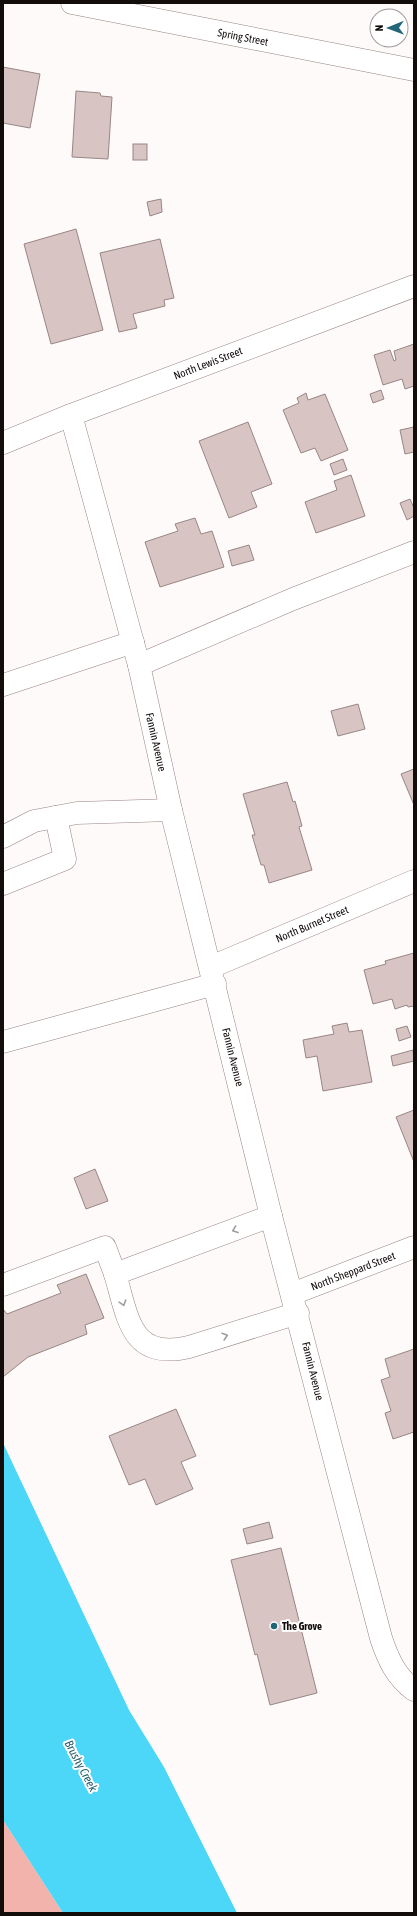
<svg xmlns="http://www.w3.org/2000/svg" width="417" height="1916" font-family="'Asap Condensed',sans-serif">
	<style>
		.forest { fill: #f2b3ac }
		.water { fill: #4cd6f7 }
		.building { fill: #d8c5c3; stroke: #978684 }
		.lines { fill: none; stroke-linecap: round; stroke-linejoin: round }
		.minor-casing { stroke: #968583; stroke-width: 23 }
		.minor { stroke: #fff; stroke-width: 22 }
		.oneway { stroke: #a09e9d }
		.poi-dot { fill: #216677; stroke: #fff; stroke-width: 1.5 }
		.labels { text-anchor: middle; stroke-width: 4; stroke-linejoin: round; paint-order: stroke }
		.street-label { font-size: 11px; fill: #120c0b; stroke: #fff }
		.poi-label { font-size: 11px; font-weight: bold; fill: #120c0b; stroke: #fff; text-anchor: start }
		.water-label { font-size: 12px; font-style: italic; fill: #255c6a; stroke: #fff }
	</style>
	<rect width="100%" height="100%" fill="#fefafa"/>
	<path class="forest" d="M 3,1820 L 63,1913 L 3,1913 Z"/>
	<path class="water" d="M 3,1443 L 129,1710 L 164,1767 L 237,1913 L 63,1913 L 3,1820 Z"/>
	<g class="building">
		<path d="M 3,67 L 40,74 L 30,128 L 3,123 Z"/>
		<path d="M 76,91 L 100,93 L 101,96 L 112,97 L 108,159 L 72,157 Z"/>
		<rect x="133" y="144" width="14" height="16"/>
		<path d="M 161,199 L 162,212 L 150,216 L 147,202 Z"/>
		<path d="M 76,229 L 103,330 L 51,344 L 24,244 Z"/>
		<path d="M 160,239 L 174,298 L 164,300 L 165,306 L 133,314 L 137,328 L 119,332 L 100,253 Z"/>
		<path d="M 414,344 L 414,386 L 405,389 L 402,379 L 383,385 L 374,355 L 390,350 L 394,361 L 396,360 L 394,351 Z"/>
		<path d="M 381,390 L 384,399 L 373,403 L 370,394 Z"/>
		<path d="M 306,393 L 308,400 L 325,394 L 348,450 L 321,461 L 315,448 L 301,453 L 283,410 L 299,403 L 297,398 Z"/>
		<path d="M 248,422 L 272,484 L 251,492 L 257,507 L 229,518 L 199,441 Z"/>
		<path d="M 414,427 L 414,452 L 405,454 L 400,430 Z"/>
		<path d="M 343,459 L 347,470 L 334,475 L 330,464 Z"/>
		<path d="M 351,475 L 365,516 L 316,533 L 305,502 L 337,490 L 334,481 Z"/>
		<path d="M 410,499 L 414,508 L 414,516 L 407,520 L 400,503 Z"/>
		<path d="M 195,518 L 201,534 L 212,531 L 224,567 L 160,587 L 145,542 L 178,531 L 175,524 Z"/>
		<path d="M 249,545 L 254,560 L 232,566 L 228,551 Z"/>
		<path d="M 358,704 L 365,729 L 338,736 L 331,711 Z"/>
		<path d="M 414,769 L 414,805 L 401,774 Z"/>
		<path d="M 287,782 L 293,802 L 295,801 L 302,826 L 299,827 L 312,870 L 269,883 L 264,865 L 261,865 L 252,835 L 255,835 L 243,794 Z"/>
		<path d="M 414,953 L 414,1006 L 408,1007 L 407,1005 L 395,1009 L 392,999 L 373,1004 L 364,970 L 386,964 L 385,961 Z"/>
		<path d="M 347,1023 L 349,1032 L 362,1030 L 372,1082 L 323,1091 L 317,1056 L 306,1058 L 303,1040 L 334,1034 L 332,1026 Z"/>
		<path d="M 407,1026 L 411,1037 L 399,1041 L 396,1029 Z"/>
		<path d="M 413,1050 L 414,1061 L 393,1066 L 391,1056 Z"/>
		<path d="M 414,1110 L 414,1162 L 396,1117 Z"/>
		<path d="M 95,1169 L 108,1201 L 86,1209 L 74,1178 Z"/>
		<path d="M 86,1274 L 104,1318 L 85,1325 L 87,1334 L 28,1357 L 3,1377 L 3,1309 L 7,1314 L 61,1293 L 57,1285 Z"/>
		<path d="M 414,1349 L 414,1432 L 393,1439 L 385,1413 L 391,1411 L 381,1380 L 390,1377 L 385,1359 Z"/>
		<path d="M 176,1409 L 196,1456 L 181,1462 L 193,1489 L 156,1505 L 145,1479 L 129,1485 L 109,1436 Z"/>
		<path d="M 269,1522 L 273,1538 L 247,1544 L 243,1529 Z"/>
		<path d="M 281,1548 L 317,1693 L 270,1705 L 257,1654 L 255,1655 L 231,1560 Z"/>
	</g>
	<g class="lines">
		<defs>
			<g id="minor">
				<path d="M 72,3 L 414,70"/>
				<path d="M 71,415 L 139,665 L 171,810 L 271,1216 L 381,1638 C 388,1659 396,1677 414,1690"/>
				<path d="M 3,443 L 71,415 L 414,286"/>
				<path d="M 139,665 L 293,599 L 414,552"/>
				<path d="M 3,685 L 133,642"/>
				<path d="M 3,837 L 34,821 L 77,813 L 171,810"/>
				<path d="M 3,884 L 65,859 L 56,817"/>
				<path d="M 211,967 L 414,881"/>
				<path d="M 3,1042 L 215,984"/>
				<path d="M 271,1216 L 115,1274 C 128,1317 130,1361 189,1347 L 298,1313"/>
				<path d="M 3,1285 L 105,1247 L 115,1274"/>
				<path d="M 292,1294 L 414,1247"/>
			</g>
		</defs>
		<use href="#minor" class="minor-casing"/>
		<use href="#minor" class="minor"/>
	</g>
	<defs><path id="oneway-chevron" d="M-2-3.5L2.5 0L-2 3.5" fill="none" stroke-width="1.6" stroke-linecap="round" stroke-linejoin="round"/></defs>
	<g class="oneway">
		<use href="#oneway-chevron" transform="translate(235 1230) rotate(160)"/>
		<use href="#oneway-chevron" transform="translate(123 1303) rotate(73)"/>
		<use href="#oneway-chevron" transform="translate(225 1336) rotate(-17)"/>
	</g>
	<circle class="poi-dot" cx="274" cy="1626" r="4"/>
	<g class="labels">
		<g class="street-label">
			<text transform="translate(243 37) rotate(11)" y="4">Spring Street</text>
			<text transform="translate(208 363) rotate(-21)" y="4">North Lewis Street</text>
			<text transform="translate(156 742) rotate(77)" y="4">Fannin Avenue</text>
			<text transform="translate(312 924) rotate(-23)" y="4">North Burnet Street</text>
			<text transform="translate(233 1057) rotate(76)" y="4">Fannin Avenue</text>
			<text transform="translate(353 1271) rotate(-21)" y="4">North Sheppard Street</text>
			<text transform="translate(313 1371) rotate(76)" y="4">Fannin Avenue</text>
		</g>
		<g class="poi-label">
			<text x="282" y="1630">The Grove</text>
		</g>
		<g class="water-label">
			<text transform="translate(81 1766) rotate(62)" y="4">Brushy Creek</text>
		</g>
	</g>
	<rect width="417" height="1916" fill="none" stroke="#120c0b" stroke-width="8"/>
	<g transform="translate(389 28) rotate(269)"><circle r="19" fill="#ffffff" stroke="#a09e9d"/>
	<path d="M0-3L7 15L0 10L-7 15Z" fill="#216677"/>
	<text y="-6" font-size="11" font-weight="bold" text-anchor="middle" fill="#120c0b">N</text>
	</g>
</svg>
